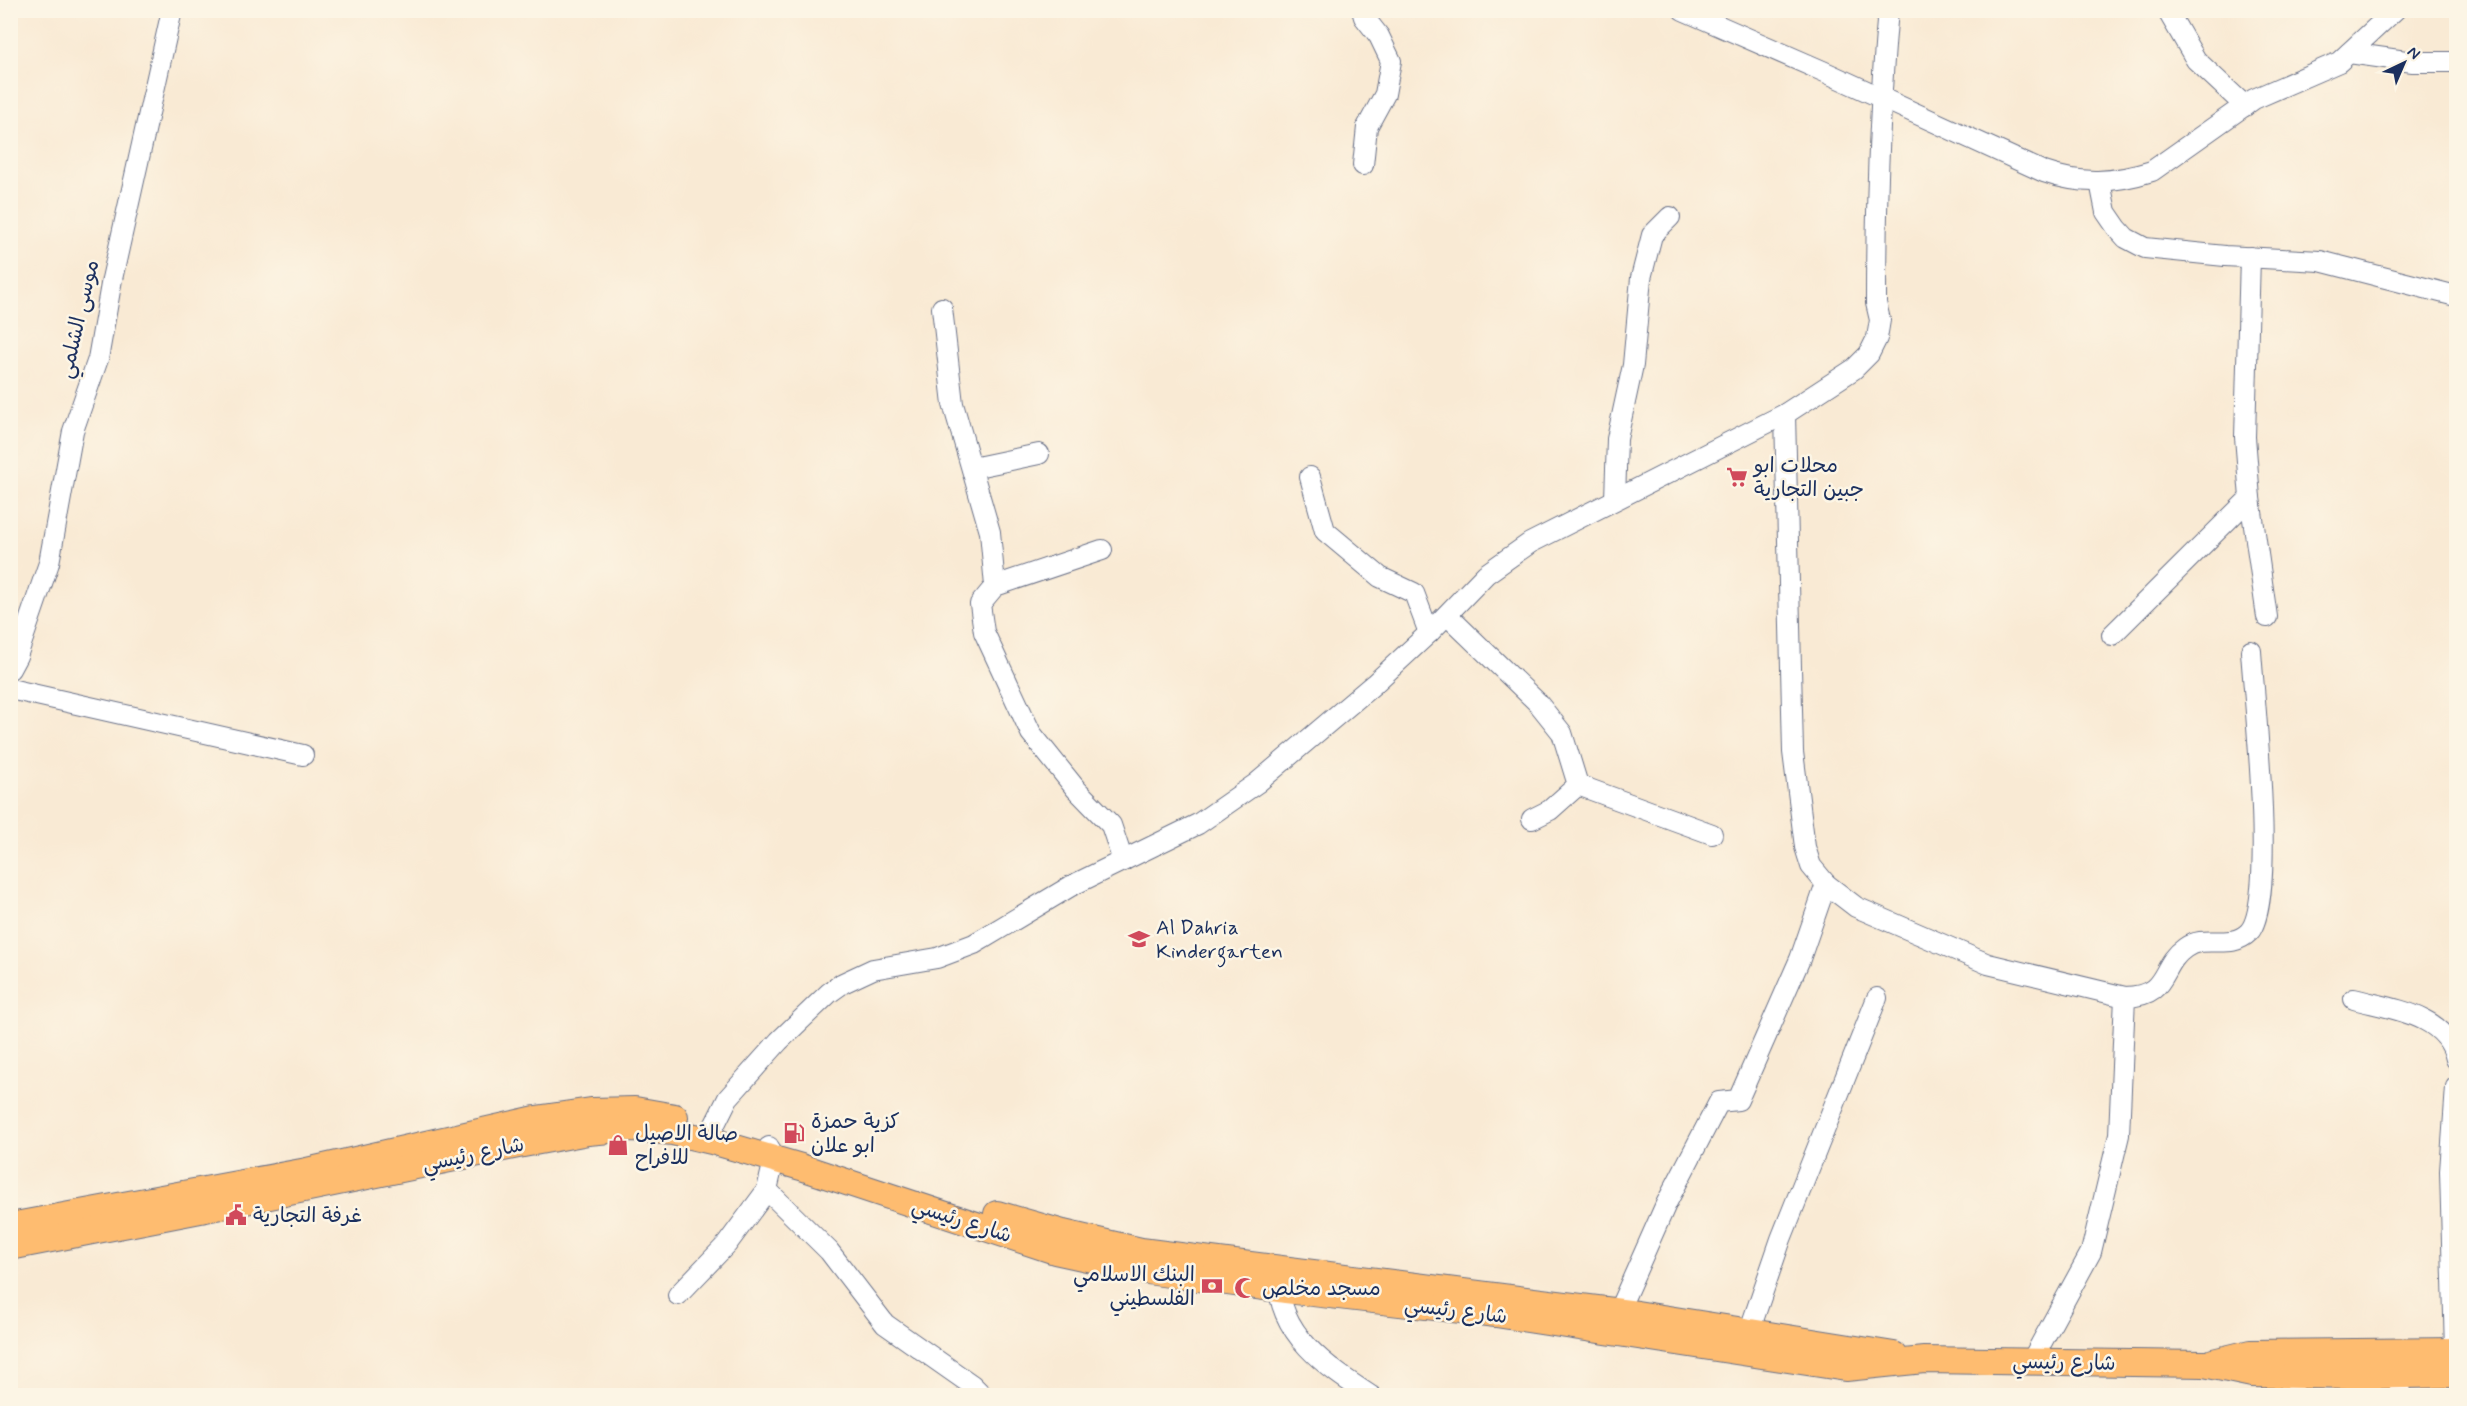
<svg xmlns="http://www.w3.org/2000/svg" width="2467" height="1406" font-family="Mynerve,'Playpen Sans Arabic',sans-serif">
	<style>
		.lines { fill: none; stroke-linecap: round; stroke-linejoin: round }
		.minor-casing { stroke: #697087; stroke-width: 22 }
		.major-casing { stroke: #697087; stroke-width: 28 }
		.minor { stroke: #fff; stroke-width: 20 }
		.major { stroke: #febc70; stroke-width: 26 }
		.labels { text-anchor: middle; stroke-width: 5; stroke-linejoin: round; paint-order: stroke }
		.street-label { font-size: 21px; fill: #1b2f5e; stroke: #fcf5e5 }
		.poi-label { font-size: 21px; fill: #1b2f5e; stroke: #fcf5e5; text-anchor: start }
	</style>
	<rect width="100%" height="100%" fill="#fcf5e5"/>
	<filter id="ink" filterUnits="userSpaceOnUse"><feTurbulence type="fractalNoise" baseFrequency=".0167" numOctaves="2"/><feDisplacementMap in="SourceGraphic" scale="12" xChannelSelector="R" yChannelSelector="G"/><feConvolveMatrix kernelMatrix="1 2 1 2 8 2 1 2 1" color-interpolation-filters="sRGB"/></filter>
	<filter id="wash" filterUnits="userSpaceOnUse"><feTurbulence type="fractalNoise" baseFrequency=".008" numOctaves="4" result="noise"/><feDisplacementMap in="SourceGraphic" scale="24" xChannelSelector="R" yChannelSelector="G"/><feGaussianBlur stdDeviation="1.35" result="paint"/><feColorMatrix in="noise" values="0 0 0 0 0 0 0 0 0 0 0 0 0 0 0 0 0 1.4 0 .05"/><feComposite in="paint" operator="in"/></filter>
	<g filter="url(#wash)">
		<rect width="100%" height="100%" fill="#f9ead4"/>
	</g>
	<g filter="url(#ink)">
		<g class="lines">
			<defs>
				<g id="minor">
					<path d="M 1362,10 L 1364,17 L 1379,36 L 1391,61 L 1385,94 L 1367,127 L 1363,165"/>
					<path d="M 1683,10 L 1825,72 L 2044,172 C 2081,185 2114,183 2152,171 L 2254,99 L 2339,62 L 2395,10"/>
					<path d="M 2167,10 L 2196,60 L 2245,106"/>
					<path d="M 2349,53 L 2413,62 L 2456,62"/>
					<path d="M 2100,182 L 2106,212 L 2117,228 L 2126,238 L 2145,248 L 2225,256 L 2320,261 L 2456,296"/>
					<path d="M 2250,257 L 2245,437 L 2250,498 L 2267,617"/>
					<path d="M 942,308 L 953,404 L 990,532 L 995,586 L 980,604 L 984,632 L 1031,733 L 1076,789 L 1111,825 L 1123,861"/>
					<path d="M 1785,414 L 1793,752 L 1805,847 L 1811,866 L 1826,884 L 1856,907 L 1988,964 L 2125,997 C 2170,996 2159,966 2185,948 C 2206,933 2230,951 2249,932 C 2277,902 2254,699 2251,651"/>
					<path d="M 972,468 L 1039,454"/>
					<path d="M 1310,477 L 1325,531 L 1380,577 L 1414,593 L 1429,633"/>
					<path d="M 1615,499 L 1617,439 L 1633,365 L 1641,278 L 1652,235 L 1670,217"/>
					<path d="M 995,586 L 1102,550"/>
					<path d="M 1447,615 L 1538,703 L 1562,733 L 1578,785 L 1550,810 L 1532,819"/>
					<path d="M 2112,635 L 2250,498"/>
					<path d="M 10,669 L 17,656 L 49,563 L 73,431 L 98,359 L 112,279 L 172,10"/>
					<path d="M 10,689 L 303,755"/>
					<path d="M 1578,785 L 1712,834"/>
					<path d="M 2354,999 C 2391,1009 2447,1014 2456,1059"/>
					<path d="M 712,1141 L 713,1128 L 728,1098 L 779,1041 L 829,993 L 843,983 L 873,969 L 937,958 L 974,944 L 1071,886 L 1198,824 L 1257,783 L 1374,684 L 1429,633 L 1486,574 L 1530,543 L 1785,414 L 1854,369 L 1869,354 L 1877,338 L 1880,320 L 1876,303 C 1876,205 1879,108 1888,10"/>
					<path d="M 767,1190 L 829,1251 L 885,1324 L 972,1385 L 983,1396"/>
					<path d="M 1278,1277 C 1278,1335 1327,1367 1371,1396"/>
					<path d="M 678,1295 L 727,1244 L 767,1190 L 774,1160 L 769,1147"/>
					<path d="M 1618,1312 L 1666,1204 L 1719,1102 L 1738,1100 L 1800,959 L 1826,884"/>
					<path d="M 1748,1344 L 1749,1332 L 1781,1239 L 1877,998"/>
					<path d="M 2455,1351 L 2450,1171 L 2456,1087"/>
					<path d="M 2031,1362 L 2091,1252 L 2119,1135 L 2125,997"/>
					<path d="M 2397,1375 L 2402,1396"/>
					<path d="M 2288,1396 L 2298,1375"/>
				</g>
				<g id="major">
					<path d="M 997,1214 L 1063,1233 L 1141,1251 L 1637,1314 L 1894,1355"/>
					<path d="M 10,1226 L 307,1171 L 536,1119 L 591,1111 L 635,1110 L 675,1117"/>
					<path d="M 10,1247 L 226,1205 L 523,1144 L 588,1132 L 632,1128 L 673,1132 L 712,1141 L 801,1167 L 1055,1251 L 1147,1271 L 1286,1290 L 1496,1314 L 1846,1368 L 1924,1360 L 2204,1364 L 2252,1374 L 2351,1376 L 2456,1374"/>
					<path d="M 2213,1362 L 2250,1353 L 2456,1351"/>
				</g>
			</defs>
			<use href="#minor" class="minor-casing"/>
			<use href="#major" class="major-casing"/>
			<use href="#minor" class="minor"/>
			<use href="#major" class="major"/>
		</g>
	</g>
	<defs>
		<symbol id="supermarket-bare" viewBox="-9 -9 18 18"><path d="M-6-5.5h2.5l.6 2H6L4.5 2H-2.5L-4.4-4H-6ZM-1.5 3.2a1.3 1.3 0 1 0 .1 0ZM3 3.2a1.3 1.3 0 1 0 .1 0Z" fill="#d1495b" stroke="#fcf5e5" stroke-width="2.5" paint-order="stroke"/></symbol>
		<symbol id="school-bare" viewBox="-9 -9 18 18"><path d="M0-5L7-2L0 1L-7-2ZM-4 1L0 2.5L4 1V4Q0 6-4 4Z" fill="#d1495b" stroke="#fcf5e5" stroke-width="2.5" paint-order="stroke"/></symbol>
		<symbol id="fuel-bare" viewBox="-9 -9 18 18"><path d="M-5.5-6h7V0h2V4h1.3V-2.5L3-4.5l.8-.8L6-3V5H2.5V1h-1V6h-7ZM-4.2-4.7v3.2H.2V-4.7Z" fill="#d1495b" stroke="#fcf5e5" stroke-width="2.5" paint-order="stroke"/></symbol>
		<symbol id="shop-bare" viewBox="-9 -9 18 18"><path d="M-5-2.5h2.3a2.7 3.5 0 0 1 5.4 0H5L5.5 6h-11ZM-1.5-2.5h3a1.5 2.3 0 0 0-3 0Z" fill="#d1495b" stroke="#fcf5e5" stroke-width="2.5" paint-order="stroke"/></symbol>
		<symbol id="civic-bare" viewBox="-9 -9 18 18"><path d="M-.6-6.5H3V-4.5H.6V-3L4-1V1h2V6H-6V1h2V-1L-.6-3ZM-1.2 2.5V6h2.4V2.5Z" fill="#d1495b" stroke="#fcf5e5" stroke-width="2.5" paint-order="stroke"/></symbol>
		<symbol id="bank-bare" viewBox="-9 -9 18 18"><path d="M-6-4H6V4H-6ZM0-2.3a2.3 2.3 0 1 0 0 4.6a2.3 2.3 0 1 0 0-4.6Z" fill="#d1495b" stroke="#fcf5e5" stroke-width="2.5" paint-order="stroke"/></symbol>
		<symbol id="mosque-bare" viewBox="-9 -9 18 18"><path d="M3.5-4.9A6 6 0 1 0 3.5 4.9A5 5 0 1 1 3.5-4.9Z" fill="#d1495b" stroke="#fcf5e5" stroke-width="2.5" paint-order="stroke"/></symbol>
	</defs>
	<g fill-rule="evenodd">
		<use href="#supermarket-bare" x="1722" y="462" width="30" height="30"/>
		<use href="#school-bare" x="1124" y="924" width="30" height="30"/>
		<use href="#fuel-bare" x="779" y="1118" width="30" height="30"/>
		<use href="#shop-bare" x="603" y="1130" width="30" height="30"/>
		<use href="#civic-bare" x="221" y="1200" width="30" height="30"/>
		<use href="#bank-bare" x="1197" y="1271" width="30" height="30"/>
		<use href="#mosque-bare" x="1230" y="1273" width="30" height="30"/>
	</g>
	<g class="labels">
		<g class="street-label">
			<text transform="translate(78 319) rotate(-77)" y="7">موسى الشلمي</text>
			<text transform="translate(473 1154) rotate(-12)" y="7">شارع رئيسي</text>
			<text transform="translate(962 1220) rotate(18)" y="7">شارع رئيسي</text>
			<text transform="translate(1456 1310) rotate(7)" y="7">شارع رئيسي</text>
			<text transform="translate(2064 1362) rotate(1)" y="7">شارع رئيسي</text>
		</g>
		<g class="poi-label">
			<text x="1754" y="472">محلات ابو<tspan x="1754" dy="24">جبين التجارية</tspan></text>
			<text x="1156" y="934">Al Dahria<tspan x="1156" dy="24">Kindergarten</tspan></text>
			<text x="811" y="1128">كزية حمزة<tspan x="811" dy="24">ابو علان</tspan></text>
			<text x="635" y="1140">صالة الاصيل<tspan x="635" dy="24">للافراح</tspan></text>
			<text x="253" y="1222">غرفة التجارية</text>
			<text x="1195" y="1281" text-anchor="end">البنك الاسلامي<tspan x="1195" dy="24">الفلسطيني</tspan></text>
			<text x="1262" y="1295">مسجد مخلص</text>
		</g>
	</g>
	<rect width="2467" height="1406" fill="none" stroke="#fcf5e5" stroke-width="36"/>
	<g transform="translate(2404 63) rotate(44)" stroke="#fcf5e5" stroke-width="4.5" paint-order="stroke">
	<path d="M0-4.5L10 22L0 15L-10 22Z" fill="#1b2f5e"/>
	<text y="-9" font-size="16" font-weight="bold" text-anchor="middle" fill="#1b2f5e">N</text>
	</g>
</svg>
